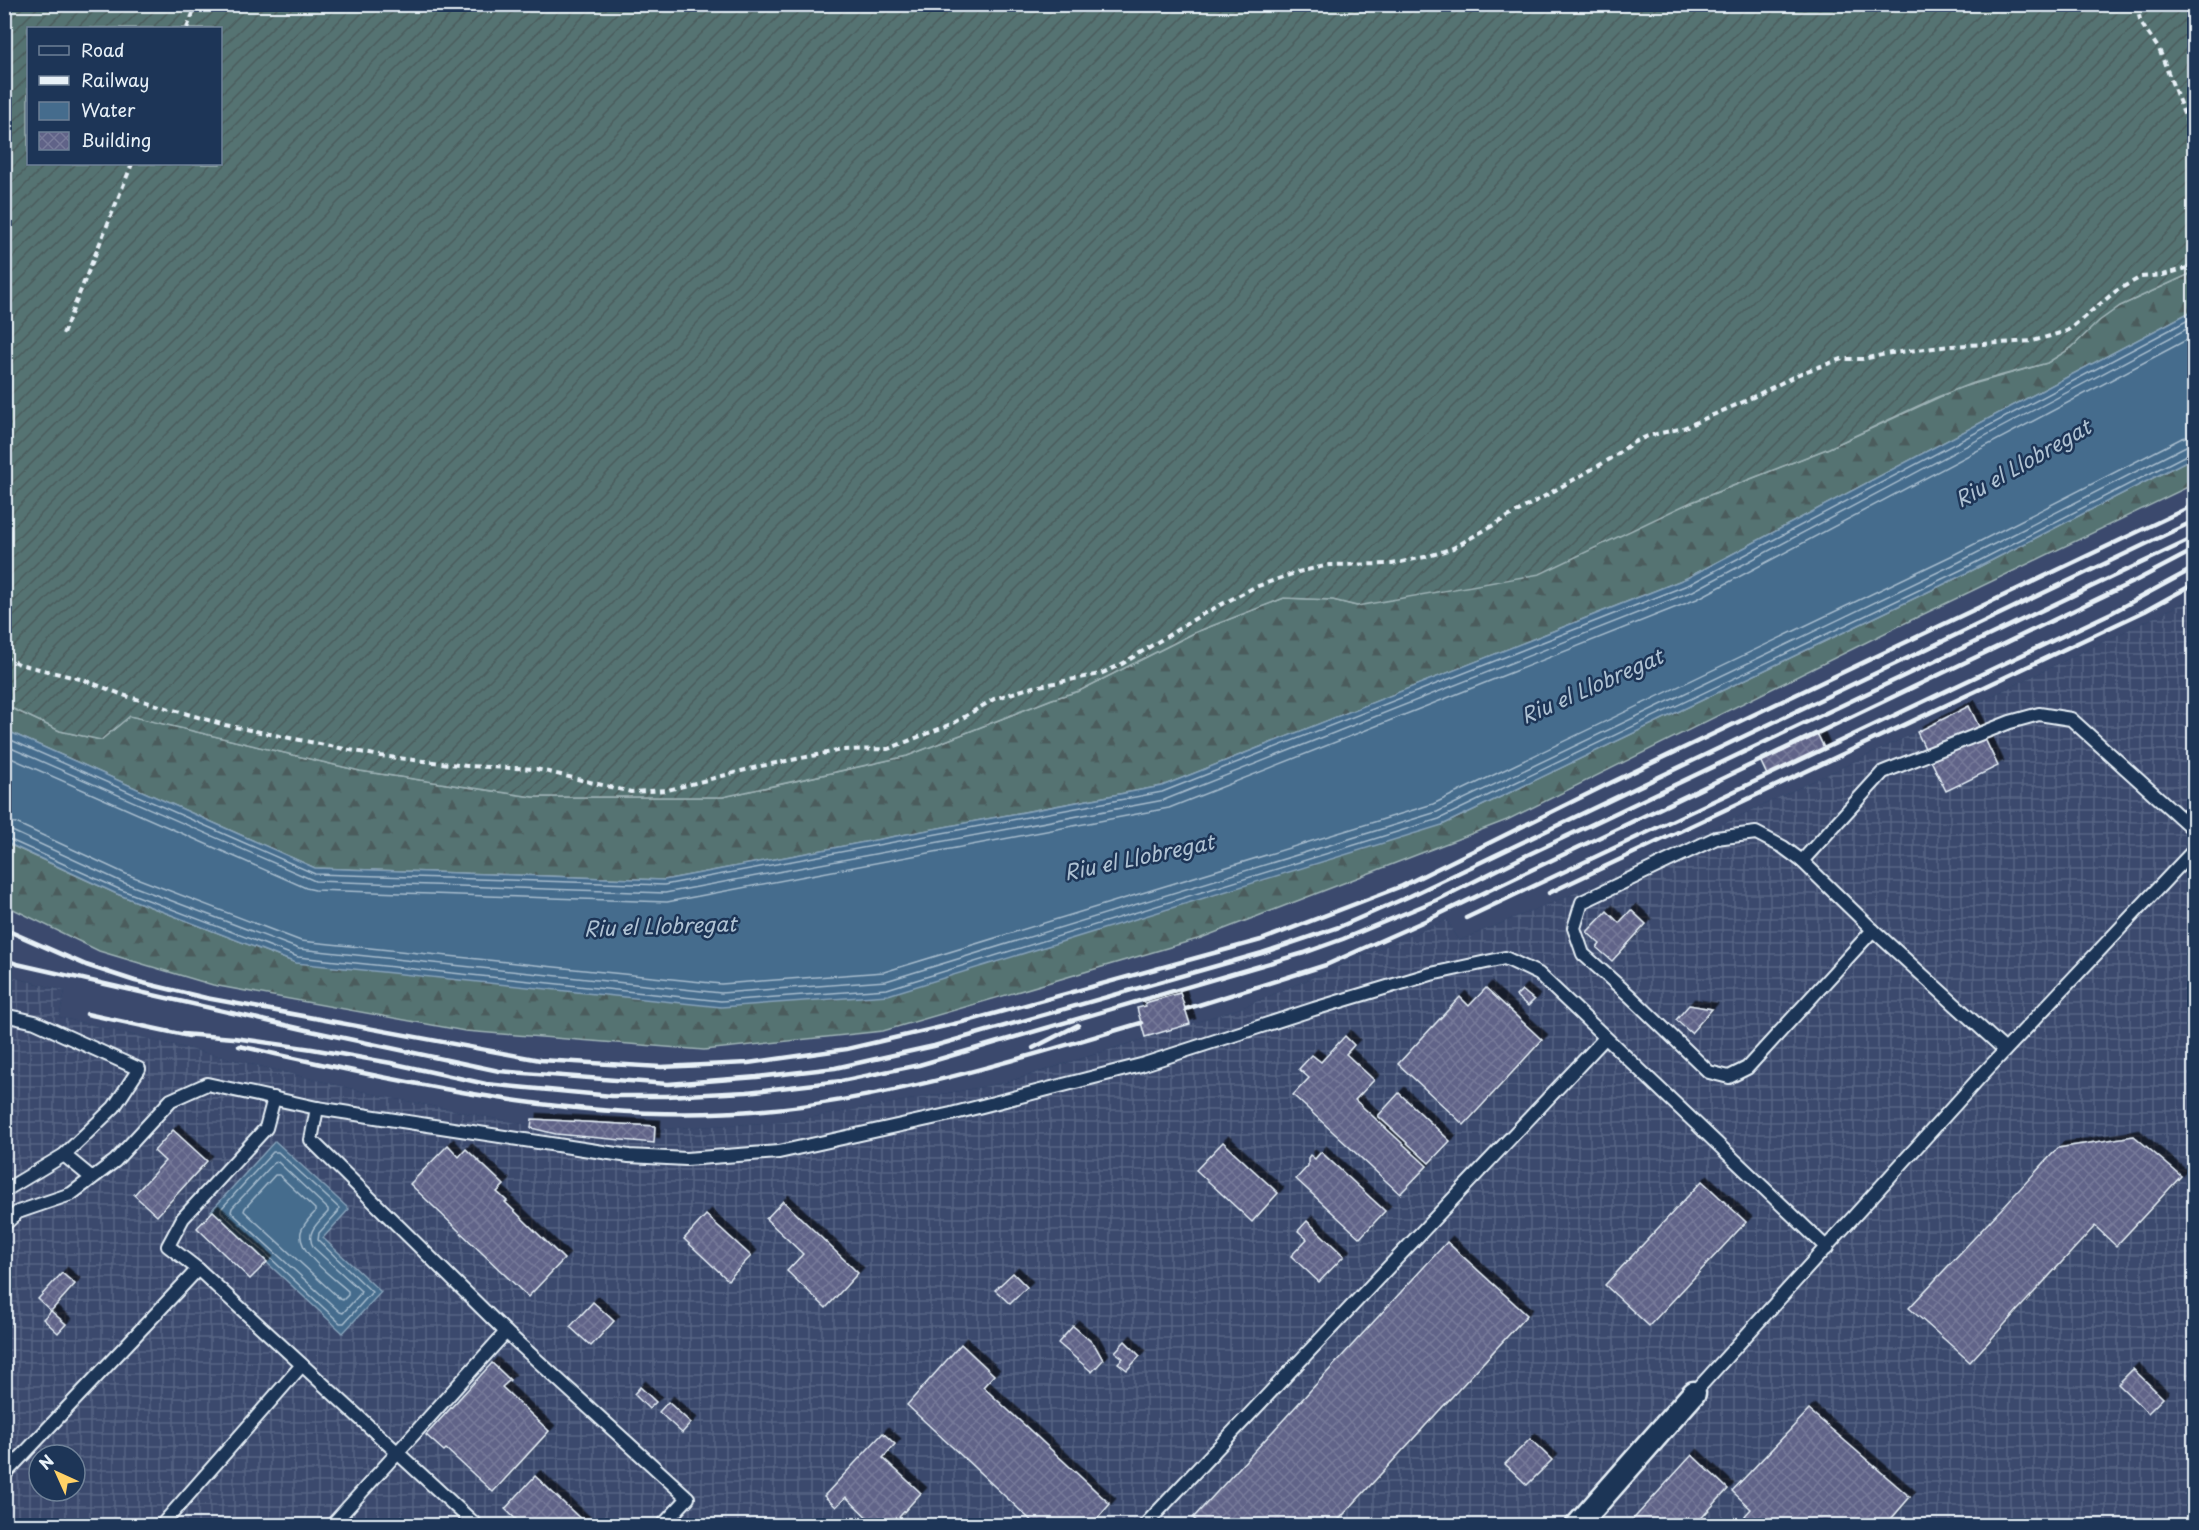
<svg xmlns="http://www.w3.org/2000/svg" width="2199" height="1530" font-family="'Playpen Sans',sans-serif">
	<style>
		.built { fill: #3a496d }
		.industrial { fill: url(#industrial-grid); fill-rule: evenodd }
		.forest { fill: url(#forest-firs); stroke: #9eb2b5; stroke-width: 1.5 }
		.garden { fill: url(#garden-furrows); stroke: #9eb2b5; stroke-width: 1.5; fill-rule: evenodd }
		.water { fill: #456c8d; stroke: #86a1b8; stroke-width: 1.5 }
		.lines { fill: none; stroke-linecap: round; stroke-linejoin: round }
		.shore { stroke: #a7bccd; stroke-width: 1.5 }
		.building { fill: url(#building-cross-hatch); stroke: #e8f1f8; stroke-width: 1.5; filter: url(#shadow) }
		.lane-casing { stroke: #e8f1f8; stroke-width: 16 }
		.street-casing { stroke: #e8f1f8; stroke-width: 27 }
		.path { stroke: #e8f1f8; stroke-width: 4; stroke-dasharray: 6 4.5; stroke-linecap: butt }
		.lane { stroke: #1d3557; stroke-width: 12 }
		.street { stroke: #1d3557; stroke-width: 22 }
		.rail { stroke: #e8f1f8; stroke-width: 4.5 }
		.labels { text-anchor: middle; stroke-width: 5; stroke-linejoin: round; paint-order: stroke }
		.water-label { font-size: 21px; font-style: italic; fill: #afc2d3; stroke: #1d3557 }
	</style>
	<defs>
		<pattern id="industrial-grid" width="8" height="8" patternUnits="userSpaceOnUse" patternTransform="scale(1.5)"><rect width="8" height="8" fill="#3a496d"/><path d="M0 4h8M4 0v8" fill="none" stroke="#566483"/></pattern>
		<pattern id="forest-firs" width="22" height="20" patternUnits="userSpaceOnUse" patternTransform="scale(1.5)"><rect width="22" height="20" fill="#547372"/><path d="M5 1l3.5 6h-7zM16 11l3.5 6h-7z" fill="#4c5b5c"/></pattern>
		<pattern id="garden-furrows" width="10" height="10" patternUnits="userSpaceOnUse" patternTransform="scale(1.5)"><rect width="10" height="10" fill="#547372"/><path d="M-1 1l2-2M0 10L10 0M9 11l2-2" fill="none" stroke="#4c5b5c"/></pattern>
		<pattern id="building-cross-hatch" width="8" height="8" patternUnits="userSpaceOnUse" patternTransform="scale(1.5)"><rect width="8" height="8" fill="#606388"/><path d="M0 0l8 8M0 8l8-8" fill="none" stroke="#777a9a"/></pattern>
		<filter id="shadow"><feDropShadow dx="5.5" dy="-5.5" stdDeviation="0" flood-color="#0009"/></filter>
	</defs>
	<rect width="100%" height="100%" fill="#2a3e61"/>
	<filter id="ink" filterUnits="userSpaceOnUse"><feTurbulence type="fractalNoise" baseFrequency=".0167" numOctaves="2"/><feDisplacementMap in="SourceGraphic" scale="12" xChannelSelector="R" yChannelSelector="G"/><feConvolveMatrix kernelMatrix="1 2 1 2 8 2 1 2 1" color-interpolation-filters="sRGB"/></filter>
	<g filter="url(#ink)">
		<path class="built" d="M 2194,484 L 2194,598 L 1955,714 L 1590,887 L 1458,941 L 1447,920 L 1244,1007 L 1004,1083 L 786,1122 L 572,1134 L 381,1096 L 59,1017 L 65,991 L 5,975 L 4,905 L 99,951 L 213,985 L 465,1031 L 883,1031 L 1201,938 L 1507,820 L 1901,625 Z"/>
		<path class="industrial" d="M 2194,598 L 2194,1525 L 5,1525 L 4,975 L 65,991 L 59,1017 L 381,1096 L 572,1134 L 786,1122 L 1005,1083 L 1244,1007 L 1447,920 L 1458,941 L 1590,887 L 1955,714 ZM 39,1455 L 75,1455 L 75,1491 L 39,1491 Z"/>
		<g class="forest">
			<path d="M 2194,272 L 2194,310 L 1687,578 L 1162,786 L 664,880 L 315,868 L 5,730 L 5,705 L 60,731 L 101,740 L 130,716 L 360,771 L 533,797 L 723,797 L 907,756 L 1052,699 L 1079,691 L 1196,632 L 1284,598 L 1333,600 L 1357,606 L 1672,510 L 1829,448 L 1959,388 L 2047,363 L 2071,348 L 2099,321 L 2120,306 Z"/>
			<path d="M 2194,457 L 2194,484 L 1901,625 L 1507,820 L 1201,938 L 883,1031 L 704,1050 L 465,1031 L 213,985 L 99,951 L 5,905 L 4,842 L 117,894 L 296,963 L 1442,825 L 1965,574 Z"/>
		</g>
		<path class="garden" d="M 5,4 L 2194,5 L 2194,272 L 2120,306 L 2099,321 L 2071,348 L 2047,363 L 1970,384 L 1935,398 L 1829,448 L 1689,503 L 1540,574 L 1357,606 L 1333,600 L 1284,598 L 1196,632 L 1079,691 L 1052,699 L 907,756 L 723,797 L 533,797 L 360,771 L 130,716 L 101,740 L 60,731 L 5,705 ZM 28,28 L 220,28 L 220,164 L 28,164 Z"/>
		<g class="water">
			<path d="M 2194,310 L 2194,457 L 1965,574 L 1442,825 L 888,995 L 721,1007 L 296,963 L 117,894 L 5,842 L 5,730 L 315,868 L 664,880 L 1162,786 L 1687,578 Z"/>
			<path d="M 275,1141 L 349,1209 L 323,1238 L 381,1292 L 343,1333 L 211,1211 Z"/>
		</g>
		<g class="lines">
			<g class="shore">
				<path d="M 4,737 L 315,874 L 664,885 L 1162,792 L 1690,584 L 2194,317"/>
				<path d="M 4,745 L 315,881 L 665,893 L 1164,800 L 1693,591 L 2194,325"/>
				<path d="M 4,755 L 306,888 L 315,890 L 667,902 L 1169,808 L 1697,599 L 2194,336"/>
				<path d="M 4,821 L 16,823 L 126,874 L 301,941 L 721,984 L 884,972 L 1433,804 L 1955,554 L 2182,438 L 2194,435"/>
				<path d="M 4,830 L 12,831 L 122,882 L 299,949 L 721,993 L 886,981 L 1437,812 L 1959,562 L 2186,446 L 2194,444"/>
				<path d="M 4,837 L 119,889 L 298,957 L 721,1001 L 887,989 L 1439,819 L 1963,569 L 2190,453 L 2194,452"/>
				<path d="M 273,1152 L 278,1152 L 339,1208 L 338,1212 L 319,1233 L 318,1240 L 372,1292 L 344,1323 L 340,1323 L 221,1212 L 221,1209 Z"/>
				<path d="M 278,1162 L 328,1209 L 328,1212 C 318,1223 304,1233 314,1248 L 361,1291 L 360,1294 L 343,1313 L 340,1312 L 231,1212 L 232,1208 L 274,1163 Z"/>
				<path d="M 275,1175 L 279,1175 L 315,1209 L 315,1212 C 310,1218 303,1224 301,1232 C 297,1253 334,1278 348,1291 L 348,1295 L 343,1300 L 340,1299 L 244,1211 L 245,1208 Z"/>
			</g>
		</g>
		<g class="building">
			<path d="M 1969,706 L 1998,766 L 1946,791 L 1917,732 Z"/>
			<path d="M 1818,735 L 1824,748 L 1767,775 L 1761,762 Z"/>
			<path d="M 1631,910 L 1646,924 L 1612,961 L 1597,948 L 1600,944 L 1587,932 L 1607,911 L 1619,923 Z"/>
			<path d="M 1486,988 L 1542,1040 L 1464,1125 L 1398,1064 L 1460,997 L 1469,1006 Z"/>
			<path d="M 1522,990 L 1534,1000 L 1528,1006 L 1516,996 Z"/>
			<path d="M 1180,993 L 1190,1024 L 1145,1037 L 1137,1008 L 1146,1006 L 1145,1003 Z"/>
			<path d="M 1689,1005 L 1712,1009 L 1691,1033 L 1676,1020 Z"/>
			<path d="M 1345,1036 L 1354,1045 L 1346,1054 L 1374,1080 L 1355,1100 L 1427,1166 L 1400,1194 L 1293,1095 L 1309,1078 L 1299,1069 L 1312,1055 L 1321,1062 Z"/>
			<path d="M 1399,1093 L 1450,1141 L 1429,1163 L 1378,1116 Z"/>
			<path d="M 532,1119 L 655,1126 L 654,1143 L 556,1134 L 531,1128 Z"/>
			<path d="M 173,1130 L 207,1161 L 157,1216 L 134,1195 L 165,1161 L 154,1151 Z"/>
			<path d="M 2134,1136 L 2181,1176 L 2116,1246 L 2095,1226 L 1970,1362 L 1909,1308 L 2058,1148 Z"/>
			<path d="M 1223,1142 L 1278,1193 L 1252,1222 L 1196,1170 Z"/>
			<path d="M 448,1145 L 459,1157 L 466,1149 L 504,1185 L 497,1192 L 507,1201 L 505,1202 L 564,1259 L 528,1297 L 410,1184 Z"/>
			<path d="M 1321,1152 L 1385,1211 L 1360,1238 L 1296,1179 L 1308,1166 L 1308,1158 L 1310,1155 L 1315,1159 Z"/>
			<path d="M 1702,1181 L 1746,1222 L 1649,1326 L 1605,1285 Z"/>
			<path d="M 783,1201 L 858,1273 L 826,1308 L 787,1271 L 803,1254 L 766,1219 Z"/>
			<path d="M 213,1211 L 267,1262 L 250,1279 L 197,1228 Z"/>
			<path d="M 706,1215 L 751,1256 L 728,1280 L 684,1239 Z"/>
			<path d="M 1307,1221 L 1344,1256 L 1319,1282 L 1291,1256 L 1307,1239 L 1298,1231 Z"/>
			<path d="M 1447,1242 L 1527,1315 L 1333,1526 L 1202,1526 L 1193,1518 Z"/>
			<path d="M 62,1273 L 75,1284 L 51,1311 L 38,1299 Z"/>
			<path d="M 1013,1273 L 1027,1287 L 1010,1304 L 995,1290 Z"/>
			<path d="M 593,1302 L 614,1321 L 591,1346 L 570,1327 Z"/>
			<path d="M 51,1311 L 66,1324 L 58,1333 L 43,1319 Z"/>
			<path d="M 1073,1326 L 1094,1344 L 1103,1360 L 1092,1372 L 1058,1343 Z"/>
			<path d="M 1125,1341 L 1140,1356 L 1127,1370 L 1118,1363 L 1123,1358 L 1115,1352 Z"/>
			<path d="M 961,1344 L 994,1375 L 983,1387 L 1110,1504 L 1091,1526 L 1037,1526 L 907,1405 Z"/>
			<path d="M 492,1363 L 510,1380 L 502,1387 L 549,1431 L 493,1492 L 446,1449 L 444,1451 L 426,1435 Z"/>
			<path d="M 2133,1369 L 2163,1398 L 2148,1413 L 2118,1384 Z"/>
			<path d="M 640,1387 L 656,1402 L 649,1409 L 634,1394 Z"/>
			<path d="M 668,1402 L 691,1423 L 682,1433 L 659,1412 Z"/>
			<path d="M 1809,1410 L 1910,1497 L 1885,1526 L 1736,1526 L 1751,1509 L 1732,1491 Z"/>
			<path d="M 883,1433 L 895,1444 L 883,1458 L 921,1493 L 891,1526 L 876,1526 L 846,1497 L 836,1507 L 824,1496 Z"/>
			<path d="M 1530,1439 L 1552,1460 L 1527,1485 L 1505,1464 Z"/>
			<path d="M 1692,1455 L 1728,1489 L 1694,1526 L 1627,1526 Z"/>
			<path d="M 535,1476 L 588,1526 L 523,1526 L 505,1509 Z"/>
		</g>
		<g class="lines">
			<defs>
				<g id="lane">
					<path d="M 1802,861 L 1873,930 L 2005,1050"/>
					<path d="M 1873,930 L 1747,1068 L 1729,1077 L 1709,1072 L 1630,996 L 1583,954 L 1574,928 L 1582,902 L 1716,838 L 1756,833 L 1783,847 L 1802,861 L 1883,772 L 2010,722 L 2039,714 L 2071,719 L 2194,830"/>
					<path d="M 4,1015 L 35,1022 L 139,1069 L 114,1107 L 64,1155 L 4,1191"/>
					<path d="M 274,1098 L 266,1128 L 183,1218 L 168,1246 L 198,1269 L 477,1526"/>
					<path d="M 317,1108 L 311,1140 L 506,1332 L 688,1498 L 662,1526"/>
					<path d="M 64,1155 L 92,1178"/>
					<path d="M 4,1225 L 18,1212 L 71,1194 L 115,1161 L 171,1100 L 207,1084 L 317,1108 L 629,1156 L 686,1159 L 779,1152 L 951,1114 L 1141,1065 L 1314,1009 L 1431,974 L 1505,958 L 1539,974 L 1827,1248"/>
					<path d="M 1694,1393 L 1981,1076 L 2194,850"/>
					<path d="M 4,1475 L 198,1269"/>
					<path d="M 161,1526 L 302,1365"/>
					<path d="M 331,1526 L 506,1332"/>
					<path d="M 1144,1526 L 1605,1038"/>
				</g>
				<path id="street" d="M 1577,1526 L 1694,1393"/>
			</defs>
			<use href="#lane" class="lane-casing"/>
			<use href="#street" class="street-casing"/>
			<g class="path">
				<path d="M 2136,4 L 2141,23 L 2159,49 L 2194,140"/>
				<path d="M 187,28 L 197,4"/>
				<path d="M 63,334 L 132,164"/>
				<path d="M 4,657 L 19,664 L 84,680 L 126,696 L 225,725 L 380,756 L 467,766 L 536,769 L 631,792 L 668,790 L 761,766 L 842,750 L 888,749 L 954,723 L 994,699 L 1029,688 L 1100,674 L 1122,664 L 1201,615 L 1255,587 L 1298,572 L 1329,565 L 1392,564 L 1429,556 L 1453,548 L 1612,458 L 1632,443 L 1648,436 L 1683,428 L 1743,402 L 1801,373 L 1842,359 L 1863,359 L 1891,353 L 1951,346 L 2033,341 L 2067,331 L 2116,291 L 2141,277 L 2163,275 L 2194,266"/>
			</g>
			<use href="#lane" class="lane"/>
			<use href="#street" class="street"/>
			<g class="rail">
				<path d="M 1549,893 L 2145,611 L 2194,584"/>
				<path d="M 1466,918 L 2111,613 L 2194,568"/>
				<path d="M 4,929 L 86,965 L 135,981 L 206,998 L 540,1060 L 661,1067 L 748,1063 L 847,1049 L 971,1020 L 1261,940 L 1402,886 L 1606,785 L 2194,505"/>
				<path d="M 4,959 L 17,964 L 311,1031 L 499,1071 L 668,1084 L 757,1077 L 835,1068 L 934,1046 L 1262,953 L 1339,927 L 1410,896 L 2194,521"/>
				<path d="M 1186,1009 L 1326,965 L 1429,919 L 2137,580 L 2194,550"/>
				<path d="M 87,1014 L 189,1036"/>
				<path d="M 182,1034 L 234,1038 L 312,1049 L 391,1063 L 486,1084 L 612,1096 L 666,1096 L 747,1092 L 841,1081 L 919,1065 L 1304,953 L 1343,939 L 1437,900 L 1523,857 L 2194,538"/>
				<path d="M 239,1046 C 413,1084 585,1126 764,1110 C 893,1099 1018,1059 1141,1023"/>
				<path d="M 1033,1048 L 1078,1025"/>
			</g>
		</g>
	</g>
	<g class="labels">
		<g class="water-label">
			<text transform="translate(2023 464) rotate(-30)" y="7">Riu el Llobregat</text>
			<text transform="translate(1592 687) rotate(-24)" y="7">Riu el Llobregat</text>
			<text transform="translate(1139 858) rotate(-12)" y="7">Riu el Llobregat</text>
			<text transform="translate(660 927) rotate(-2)" y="7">Riu el Llobregat</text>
		</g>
	</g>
	<rect width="2199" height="1530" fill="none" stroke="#1d3557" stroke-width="24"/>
	<rect x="12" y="12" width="2175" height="1506" fill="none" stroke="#e8f1f8" stroke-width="2" filter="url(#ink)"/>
	<rect x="27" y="27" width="195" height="138" fill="#1d3557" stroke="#6e8097" stroke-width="1.5"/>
	<rect x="39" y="46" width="30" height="9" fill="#1d3557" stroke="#6e8097" stroke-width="1.5"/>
	<text x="81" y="57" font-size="18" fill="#e8f1f8">Road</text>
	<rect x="39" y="76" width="30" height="9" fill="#e8f1f8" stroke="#6e8097" stroke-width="1.5"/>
	<text x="81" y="87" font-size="18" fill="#e8f1f8">Railway</text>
	<rect x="39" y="102" width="30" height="18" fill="#456c8d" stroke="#6e8097" stroke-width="1.5"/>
	<text x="81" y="117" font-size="18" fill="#e8f1f8">Water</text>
	<rect x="39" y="132" width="30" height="18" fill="url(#building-cross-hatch)" stroke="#6e8097" stroke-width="1.5"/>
	<text x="81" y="147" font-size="18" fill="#e8f1f8">Building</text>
	<g transform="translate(57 1473) rotate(315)"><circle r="28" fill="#1d3557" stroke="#6e8097" stroke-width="1.5"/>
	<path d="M0-4.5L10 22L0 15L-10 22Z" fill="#ffd166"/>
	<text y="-9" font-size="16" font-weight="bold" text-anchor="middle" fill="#e8f1f8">N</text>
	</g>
</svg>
